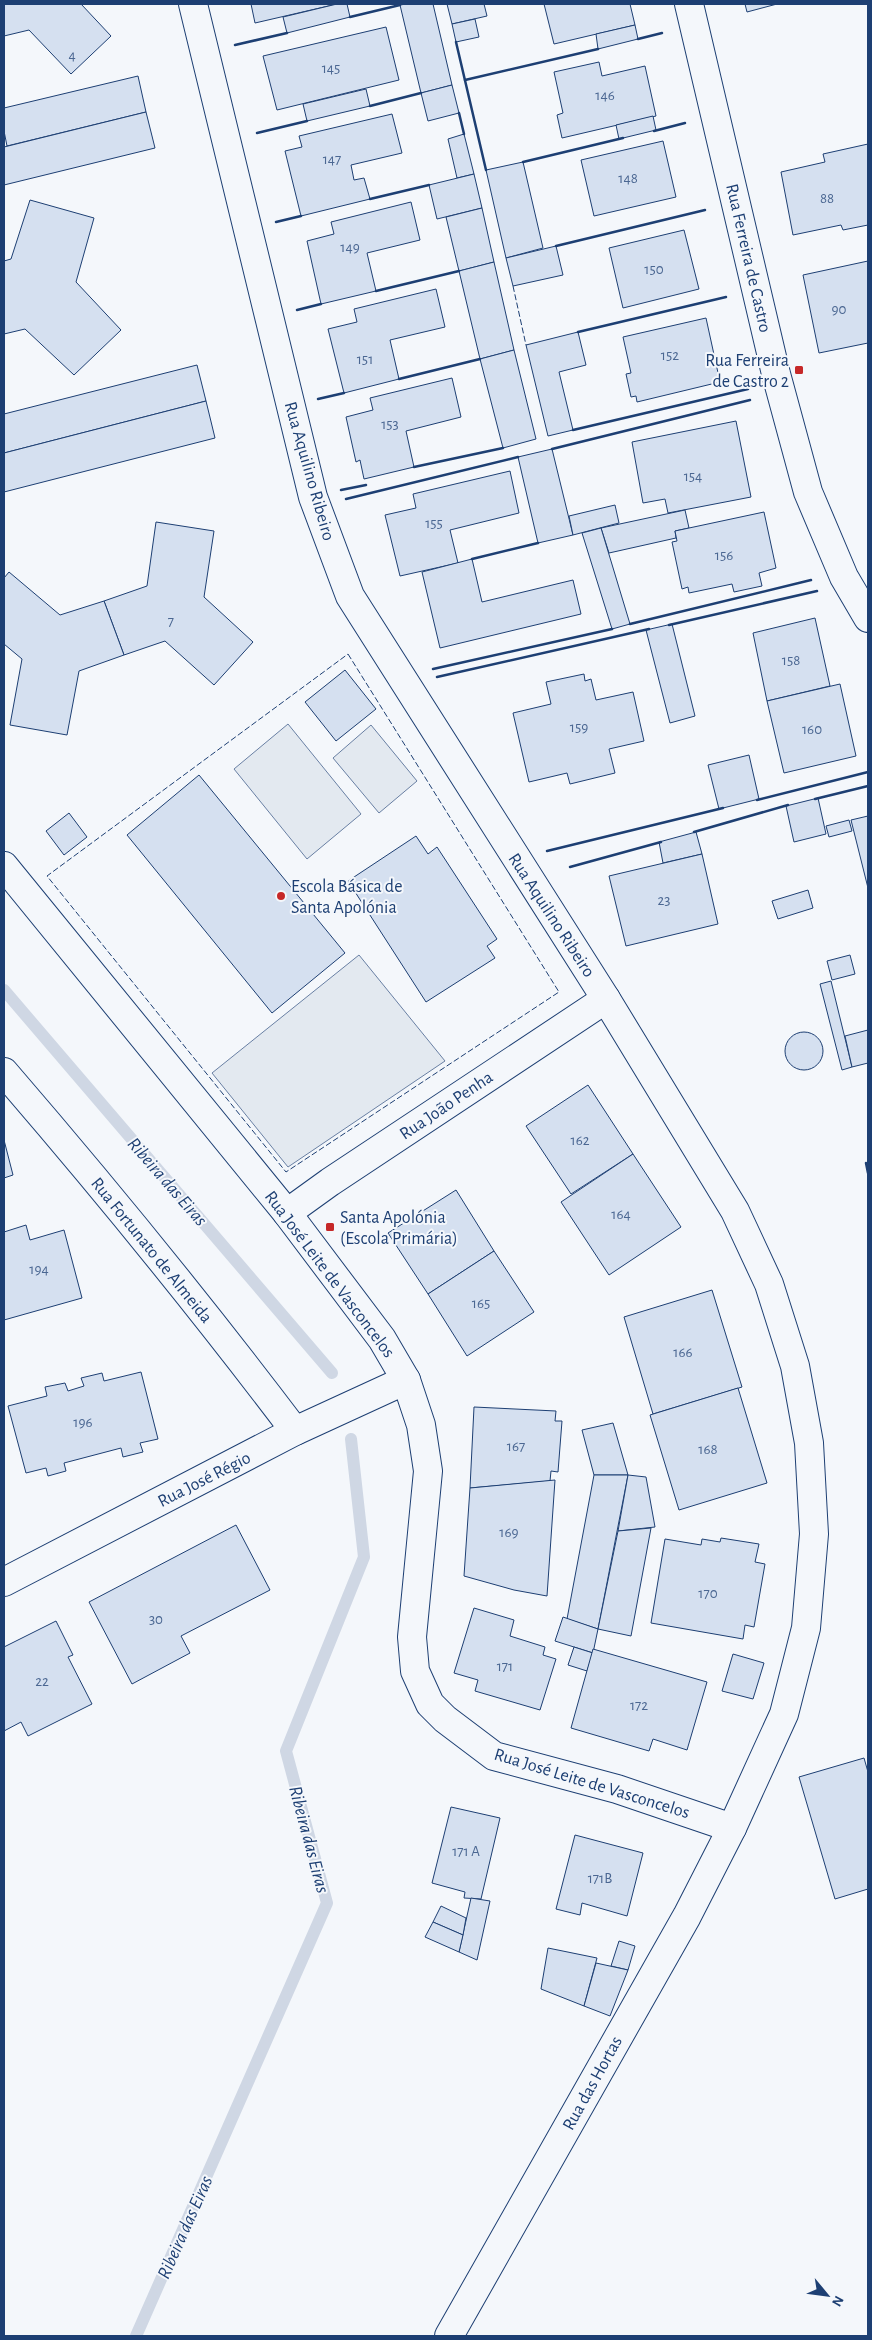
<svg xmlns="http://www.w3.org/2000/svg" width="872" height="2340" font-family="'Alegreya Sans',sans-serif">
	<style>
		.green { fill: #e3e9f0; stroke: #687fa3 }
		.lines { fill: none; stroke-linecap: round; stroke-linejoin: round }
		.stream { stroke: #cfd7e4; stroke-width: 12 }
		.building { fill: #d5e0f0; stroke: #1d3f73 }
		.minor-casing { stroke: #1d3f73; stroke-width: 30 }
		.minor { stroke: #f4f7fb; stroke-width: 28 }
		.fence { stroke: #1d3f73; stroke-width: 1; stroke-dasharray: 6 2.5; stroke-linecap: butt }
		.wall { stroke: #1d3f73; stroke-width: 2.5 }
		.poi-dot { fill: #c62828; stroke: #f4f7fb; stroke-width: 2 }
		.labels { text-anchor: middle; stroke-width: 4; stroke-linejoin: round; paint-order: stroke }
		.number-label { font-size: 15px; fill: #4b6792 }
		.street-label { font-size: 18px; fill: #1d3f73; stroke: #f4f7fb }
		.poi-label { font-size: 18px; fill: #1d3f73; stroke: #f4f7fb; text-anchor: start }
		.water-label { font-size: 19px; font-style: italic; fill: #1d3f73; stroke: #f4f7fb }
	</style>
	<rect width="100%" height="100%" fill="#f4f7fb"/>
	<g class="green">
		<path d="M 288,724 L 361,814 L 307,859 L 234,769 Z"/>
		<path d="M 371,725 L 417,781 L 379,813 L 333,758 Z"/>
		<path d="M 359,955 L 445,1061 L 288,1167 L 212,1073 Z"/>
	</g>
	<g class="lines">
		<g class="stream">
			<path d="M 4,990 L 332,1373"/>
			<path d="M 136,2336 L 327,1903 L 286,1751 L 364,1557 L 351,1439"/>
		</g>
	</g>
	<g class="building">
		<path d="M 4,4 L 81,4 L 111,36 L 71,74 L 29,30 L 4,36 Z"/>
		<path d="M 251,4 L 337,4 L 255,23 Z"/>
		<path d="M 337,4 L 347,4 L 350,17 L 287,33 L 283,17 Z"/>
		<path d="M 406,4 L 433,4 L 452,85 L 421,93 L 400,5 Z"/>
		<path d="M 447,4 L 484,4 L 487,16 L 452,24 Z"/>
		<path d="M 544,4 L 630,4 L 635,25 L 554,44 Z"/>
		<path d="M 745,4 L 777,4 L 747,12 Z"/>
		<path d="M 475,19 L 479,37 L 456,42 L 452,24 Z"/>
		<path d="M 635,25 L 638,39 L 598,49 L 596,34 Z"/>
		<path d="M 386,27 L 399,80 L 277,110 L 263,56 Z"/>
		<path d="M 599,62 L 602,76 L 645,66 L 656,116 L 562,138 L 557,115 L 563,113 L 554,72 Z"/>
		<path d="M 138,76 L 146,112 L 7,146 L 4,131 L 4,108 Z"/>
		<path d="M 452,85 L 459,113 L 428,121 L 421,93 Z"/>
		<path d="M 366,89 L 370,106 L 307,121 L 303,104 Z"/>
		<path d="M 146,112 L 155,148 L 4,185 L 4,147 Z"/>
		<path d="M 392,114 L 402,153 L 351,165 L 354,180 L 364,178 L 370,199 L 301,216 L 285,151 L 302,147 L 299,136 Z"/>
		<path d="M 653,116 L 656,130 L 619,139 L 616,125 Z"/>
		<path d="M 464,134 L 474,174 L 457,178 L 448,139 Z"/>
		<path d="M 663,141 L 676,197 L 594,216 L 581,160 Z"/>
		<path d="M 868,144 L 868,225 L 843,230 L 841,225 L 793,235 L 781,172 L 825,162 L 823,154 Z"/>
		<path d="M 523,162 L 543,248 L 506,258 L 486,170 Z"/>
		<path d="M 474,174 L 482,208 L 437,219 L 429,185 Z"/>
		<path d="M 30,200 L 94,218 L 76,282 L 121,330 L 74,375 L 25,329 L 4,334 L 4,261 L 11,259 Z"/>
		<path d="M 411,202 L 420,240 L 367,253 L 376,291 L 321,304 L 307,241 L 334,234 L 331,222 Z"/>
		<path d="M 482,208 L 494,262 L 459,271 L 446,217 Z"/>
		<path d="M 684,230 L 699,289 L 623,308 L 609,248 Z"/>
		<path d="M 556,246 L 563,275 L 513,286 L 506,258 Z"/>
		<path d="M 868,261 L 868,343 L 819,353 L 803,275 Z"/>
		<path d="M 494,262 L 514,350 L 480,359 L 459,271 Z"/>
		<path d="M 436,289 L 445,327 L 390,340 L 399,379 L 344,393 L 328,329 L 357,322 L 354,309 Z"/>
		<path d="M 706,318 L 720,382 L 637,402 L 636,396 L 631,397 L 626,374 L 631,373 L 623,337 Z"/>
		<path d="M 578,332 L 586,365 L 559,372 L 573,430 L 548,436 L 526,345 Z"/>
		<path d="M 514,350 L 536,439 L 503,448 L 480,359 Z"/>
		<path d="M 197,365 L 206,401 L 4,453 L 4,414 Z"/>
		<path d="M 452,378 L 461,417 L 406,431 L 414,467 L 364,479 L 360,460 L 356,462 L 346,417 L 373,410 L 370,398 Z"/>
		<path d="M 206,401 L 215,438 L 4,492 L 4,453 Z"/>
		<path d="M 736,421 L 751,497 L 668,513 L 665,499 L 643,503 L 632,442 Z"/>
		<path d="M 552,449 L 573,535 L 538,543 L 518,457 Z"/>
		<path d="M 510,471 L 519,513 L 450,530 L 458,563 L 400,576 L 385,515 L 416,508 L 413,494 Z"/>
		<path d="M 615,505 L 619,523 L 573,535 L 569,516 Z"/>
		<path d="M 685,510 L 689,528 L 675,531 L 676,538 L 609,553 L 601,528 Z"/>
		<path d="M 764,512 L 776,568 L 759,573 L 762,586 L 734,592 L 732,584 L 689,593 L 688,587 L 682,589 L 672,542 L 677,541 L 675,531 Z"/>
		<path d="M 156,522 L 214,531 L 204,597 L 253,642 L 214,685 L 165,641 L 124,655 L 104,601 L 147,586 Z"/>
		<path d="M 601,528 L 630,624 L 612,629 L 582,533 Z"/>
		<path d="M 472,559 L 482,602 L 573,580 L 581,614 L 440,648 L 422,572 Z"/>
		<path d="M 9,572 L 60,615 L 104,601 L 124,655 L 79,671 L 67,735 L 10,725 L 22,659 L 4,644 L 4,578 Z"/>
		<path d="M 815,618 L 830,686 L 767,701 L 753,633 Z"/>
		<path d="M 672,624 L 695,716 L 670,723 L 646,630 Z"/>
		<path d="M 345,670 L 376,709 L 336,741 L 305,702 Z"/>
		<path d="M 584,674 L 585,681 L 591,679 L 596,700 L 633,692 L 644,741 L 609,749 L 615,773 L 570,784 L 567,773 L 529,782 L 513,713 L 551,704 L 546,682 Z"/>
		<path d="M 840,684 L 856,756 L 784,773 L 767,701 Z"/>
		<path d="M 749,755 L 759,799 L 719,809 L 708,765 Z"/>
		<path d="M 199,775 L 345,953 L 272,1013 L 127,835 Z"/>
		<path d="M 818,798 L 826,834 L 794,842 L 786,806 Z"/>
		<path d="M 69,813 L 87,837 L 64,855 L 46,831 Z"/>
		<path d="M 868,816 L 868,888 L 851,820 Z"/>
		<path d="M 849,820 L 852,831 L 829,837 L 826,826 Z"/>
		<path d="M 696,832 L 702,854 L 663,863 L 659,842 Z"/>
		<path d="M 416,836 L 428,854 L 437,847 L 497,939 L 487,946 L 495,958 L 426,1002 L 348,881 Z"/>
		<path d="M 702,854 L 718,924 L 626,946 L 609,876 Z"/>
		<path d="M 808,890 L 813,908 L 778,919 L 772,901 Z"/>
		<path d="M 850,955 L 855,974 L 832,980 L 827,961 Z"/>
		<path d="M 831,981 L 852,1067 L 842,1070 L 820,984 Z"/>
		<path d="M 868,1030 L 868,1063 L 852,1067 L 845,1036 Z"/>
		<circle cx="804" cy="1051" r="19"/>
		<path d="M 588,1085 L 633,1154 L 571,1194 L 526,1126 Z"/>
		<path d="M 4,1140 L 13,1175 L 4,1178 Z"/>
		<path d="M 633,1154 L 681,1227 L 609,1275 L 561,1202 Z"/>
		<path d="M 456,1190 L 494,1251 L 428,1294 L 388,1233 Z"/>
		<path d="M 26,1225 L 30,1240 L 64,1230 L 82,1298 L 4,1320 L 4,1232 Z"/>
		<path d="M 494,1251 L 534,1312 L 467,1356 L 428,1294 Z"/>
		<path d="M 712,1290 L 742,1387 L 653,1414 L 624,1317 Z"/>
		<path d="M 141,1372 L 158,1439 L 140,1443 L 143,1452 L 123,1457 L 121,1448 L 64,1463 L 66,1471 L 48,1476 L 46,1468 L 26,1473 L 8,1406 L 47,1396 L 45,1387 L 65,1383 L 68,1391 L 84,1386 L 81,1378 L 102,1373 L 104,1381 Z"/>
		<path d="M 738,1388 L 767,1483 L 679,1510 L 650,1415 Z"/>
		<path d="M 474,1407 L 556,1411 L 555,1421 L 562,1421 L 558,1472 L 551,1471 L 550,1481 L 470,1488 Z"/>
		<path d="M 613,1423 L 628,1475 L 594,1475 L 582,1430 Z"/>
		<path d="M 594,1475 L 628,1475 L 598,1629 L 567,1619 Z"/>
		<path d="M 628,1475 L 646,1477 L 655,1527 L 618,1531 Z"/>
		<path d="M 555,1480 L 547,1596 L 514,1590 L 464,1576 L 470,1488 Z"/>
		<path d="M 236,1525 L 270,1590 L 181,1636 L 190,1653 L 132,1684 L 89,1602 Z"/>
		<path d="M 651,1528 L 631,1636 L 598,1629 L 618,1531 Z"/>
		<path d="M 721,1538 L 759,1544 L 755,1562 L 765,1564 L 754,1627 L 745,1625 L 743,1639 L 651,1623 L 665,1539 L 701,1545 L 702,1539 L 720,1542 Z"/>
		<path d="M 474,1608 L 514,1620 L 510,1636 L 545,1647 L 543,1655 L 556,1659 L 540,1710 L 475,1691 L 478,1680 L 454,1673 Z"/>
		<path d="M 563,1617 L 598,1629 L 593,1653 L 555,1641 Z"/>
		<path d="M 56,1621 L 73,1655 L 68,1657 L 92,1704 L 28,1736 L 21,1722 L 4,1731 L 4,1647 Z"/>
		<path d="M 574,1647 L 593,1653 L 587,1671 L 568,1665 Z"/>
		<path d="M 593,1649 L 707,1682 L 687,1750 L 653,1739 L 649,1751 L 571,1728 Z"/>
		<path d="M 733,1654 L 764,1663 L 753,1699 L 722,1691 Z"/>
		<path d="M 864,1758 L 868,1772 L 868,1889 L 835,1899 L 799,1777 Z"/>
		<path d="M 451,1807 L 500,1818 L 481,1899 L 464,1898 L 465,1892 L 432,1883 Z"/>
		<path d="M 575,1835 L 643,1853 L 627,1916 L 582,1903 L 580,1915 L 556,1909 Z"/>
		<path d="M 471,1898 L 490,1901 L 477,1960 L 459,1952 Z"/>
		<path d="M 441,1906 L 466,1918 L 463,1935 L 433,1922 Z"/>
		<path d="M 433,1922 L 463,1935 L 459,1952 L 425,1937 Z"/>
		<path d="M 619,1941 L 635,1946 L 628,1970 L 611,1966 Z"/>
		<path d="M 548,1948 L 597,1958 L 584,2006 L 541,1989 Z"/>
		<path d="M 596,1963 L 628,1970 L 610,2016 L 584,2006 Z"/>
	</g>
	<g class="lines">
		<defs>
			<g id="minor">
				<path d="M 193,4 L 313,497 L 350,596 L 606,999 L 735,1211 L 769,1284 L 795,1366 L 809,1443 L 814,1534 L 806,1628 L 784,1714 L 732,1828 L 687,1916 L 449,2336"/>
				<path d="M 689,4 L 776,374 L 808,492 L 844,577 L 868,618"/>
				<path d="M 4,866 L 287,1213 L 382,1339 L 406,1380 L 421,1425 L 428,1471 L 412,1637 L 415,1671 L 430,1704 L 445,1719 L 494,1756 L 617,1789 L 732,1828"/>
				<path d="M 4,1072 C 105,1189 202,1308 295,1431"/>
				<path d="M 287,1213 L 330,1182 L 606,999"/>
				<path d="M 4,1582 L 295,1431 L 406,1380"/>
			</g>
		</defs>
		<use href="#minor" class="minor-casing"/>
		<use href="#minor" class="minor"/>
		<g class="fence">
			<path d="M 513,286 L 526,345"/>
			<path d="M 348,654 L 559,992 L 286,1172 L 47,876 Z"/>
		</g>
		<g class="wall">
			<path d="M 350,17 L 400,5"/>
			<path d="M 638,39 L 662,33"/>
			<path d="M 456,42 L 486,170"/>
			<path d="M 235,45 L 287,33"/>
			<path d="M 465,80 L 598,49"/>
			<path d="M 370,106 L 421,93"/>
			<path d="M 459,113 L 464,134"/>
			<path d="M 654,131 L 685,123"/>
			<path d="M 257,133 L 307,121"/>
			<path d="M 523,162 L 623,138"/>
			<path d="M 370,199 L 429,185"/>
			<path d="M 276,222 L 301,216"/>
			<path d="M 556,246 L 705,210"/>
			<path d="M 376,291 L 459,271"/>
			<path d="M 297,310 L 321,304"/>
			<path d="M 578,332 L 726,297"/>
			<path d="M 399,379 L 480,359"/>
			<path d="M 318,399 L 344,393"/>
			<path d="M 573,430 L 748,389"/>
			<path d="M 552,449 L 750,400"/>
			<path d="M 414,467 L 503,448"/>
			<path d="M 341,490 L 366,485"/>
			<path d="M 346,499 L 518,457"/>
			<path d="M 472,559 L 538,543"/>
			<path d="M 630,624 L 811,580"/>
			<path d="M 669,625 L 817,591"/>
			<path d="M 433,669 L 612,629"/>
			<path d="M 437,677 L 649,629"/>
			<path d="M 815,799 L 868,786"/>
			<path d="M 757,800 L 868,772"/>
			<path d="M 694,832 L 788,805"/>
			<path d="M 547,851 L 723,808"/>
			<path d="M 570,867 L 661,842"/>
			<path d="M 866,1163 L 868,1173"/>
		</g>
	</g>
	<g class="poi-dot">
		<rect x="794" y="365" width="10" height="10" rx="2.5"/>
		<circle cx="281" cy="896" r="5"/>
		<rect x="325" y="1222" width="10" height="10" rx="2.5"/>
	</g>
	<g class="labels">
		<g class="number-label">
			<text x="72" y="60">4</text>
			<text x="331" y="73">145</text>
			<text x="605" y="100">146</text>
			<text x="332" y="164">147</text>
			<text x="628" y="183">148</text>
			<text x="827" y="203">88</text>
			<text x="350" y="252">149</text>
			<text x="654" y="274">150</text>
			<text x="839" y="314">90</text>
			<text x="670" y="360">152</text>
			<text x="365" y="364">151</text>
			<text x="390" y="429">153</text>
			<text x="693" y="481">154</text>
			<text x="434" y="528">155</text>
			<text x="724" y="560">156</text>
			<text x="171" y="626">7</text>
			<text x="791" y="665">158</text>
			<text x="579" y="732">159</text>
			<text x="812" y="734">160</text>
			<text x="664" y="905">23</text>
			<text x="580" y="1145">162</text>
			<text x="621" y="1219">164</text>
			<text x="39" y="1274">194</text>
			<text x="481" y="1308">165</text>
			<text x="683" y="1357">166</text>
			<text x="83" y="1427">196</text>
			<text x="516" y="1451">167</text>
			<text x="708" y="1454">168</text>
			<text x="509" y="1537">169</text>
			<text x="708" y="1598">170</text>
			<text x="156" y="1624">30</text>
			<text x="505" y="1671">171</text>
			<text x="42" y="1686">22</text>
			<text x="639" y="1710">172</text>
			<text x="466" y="1856">171 A</text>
			<text x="600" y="1883">171B</text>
		</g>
		<g class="street-label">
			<text transform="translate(749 258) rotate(77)" y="6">Rua Ferreira de Castro</text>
			<text transform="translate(310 471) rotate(74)" y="6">Rua Aquilino Ribeiro</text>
			<text transform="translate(552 915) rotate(57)" y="6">Rua Aquilino Ribeiro</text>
			<text transform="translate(446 1105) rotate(-34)" y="6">Rua João Penha</text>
			<text transform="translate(152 1250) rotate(51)" y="6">Rua Fortunato de Almeida</text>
			<text transform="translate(330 1274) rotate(53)" y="6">Rua José Leite de Vasconcelos</text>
			<text transform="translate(204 1479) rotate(-27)" y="6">Rua José Régio</text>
			<text transform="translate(592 1783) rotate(17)" y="6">Rua José Leite de Vasconcelos</text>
			<text transform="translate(592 2083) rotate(-61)" y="6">Rua das Hortas</text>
		</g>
		<g class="poi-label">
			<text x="789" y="366" text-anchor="end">Rua Ferreira<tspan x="789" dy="21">de Castro 2</tspan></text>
			<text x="291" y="892">Escola Básica de<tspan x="291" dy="21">Santa Apolónia</tspan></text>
			<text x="340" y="1223">Santa Apolónia<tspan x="340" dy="21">(Escola Primária)</tspan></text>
		</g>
		<g class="water-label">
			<text transform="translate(168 1181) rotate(49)" y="7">Ribeira das Eiras</text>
			<text transform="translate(310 1839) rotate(75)" y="7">Ribeira das Eiras</text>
			<text transform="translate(184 2227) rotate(-66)" y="7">Ribeira das Eiras</text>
		</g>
	</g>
	<rect width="872" height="2340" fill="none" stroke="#1d3f73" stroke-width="10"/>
	<g transform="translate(827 2295) rotate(119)" stroke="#f4f7fb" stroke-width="4" paint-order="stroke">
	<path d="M0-4L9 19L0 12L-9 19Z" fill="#1d3f73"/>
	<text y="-8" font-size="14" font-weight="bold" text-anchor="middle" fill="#1d3f73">N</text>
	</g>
</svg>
